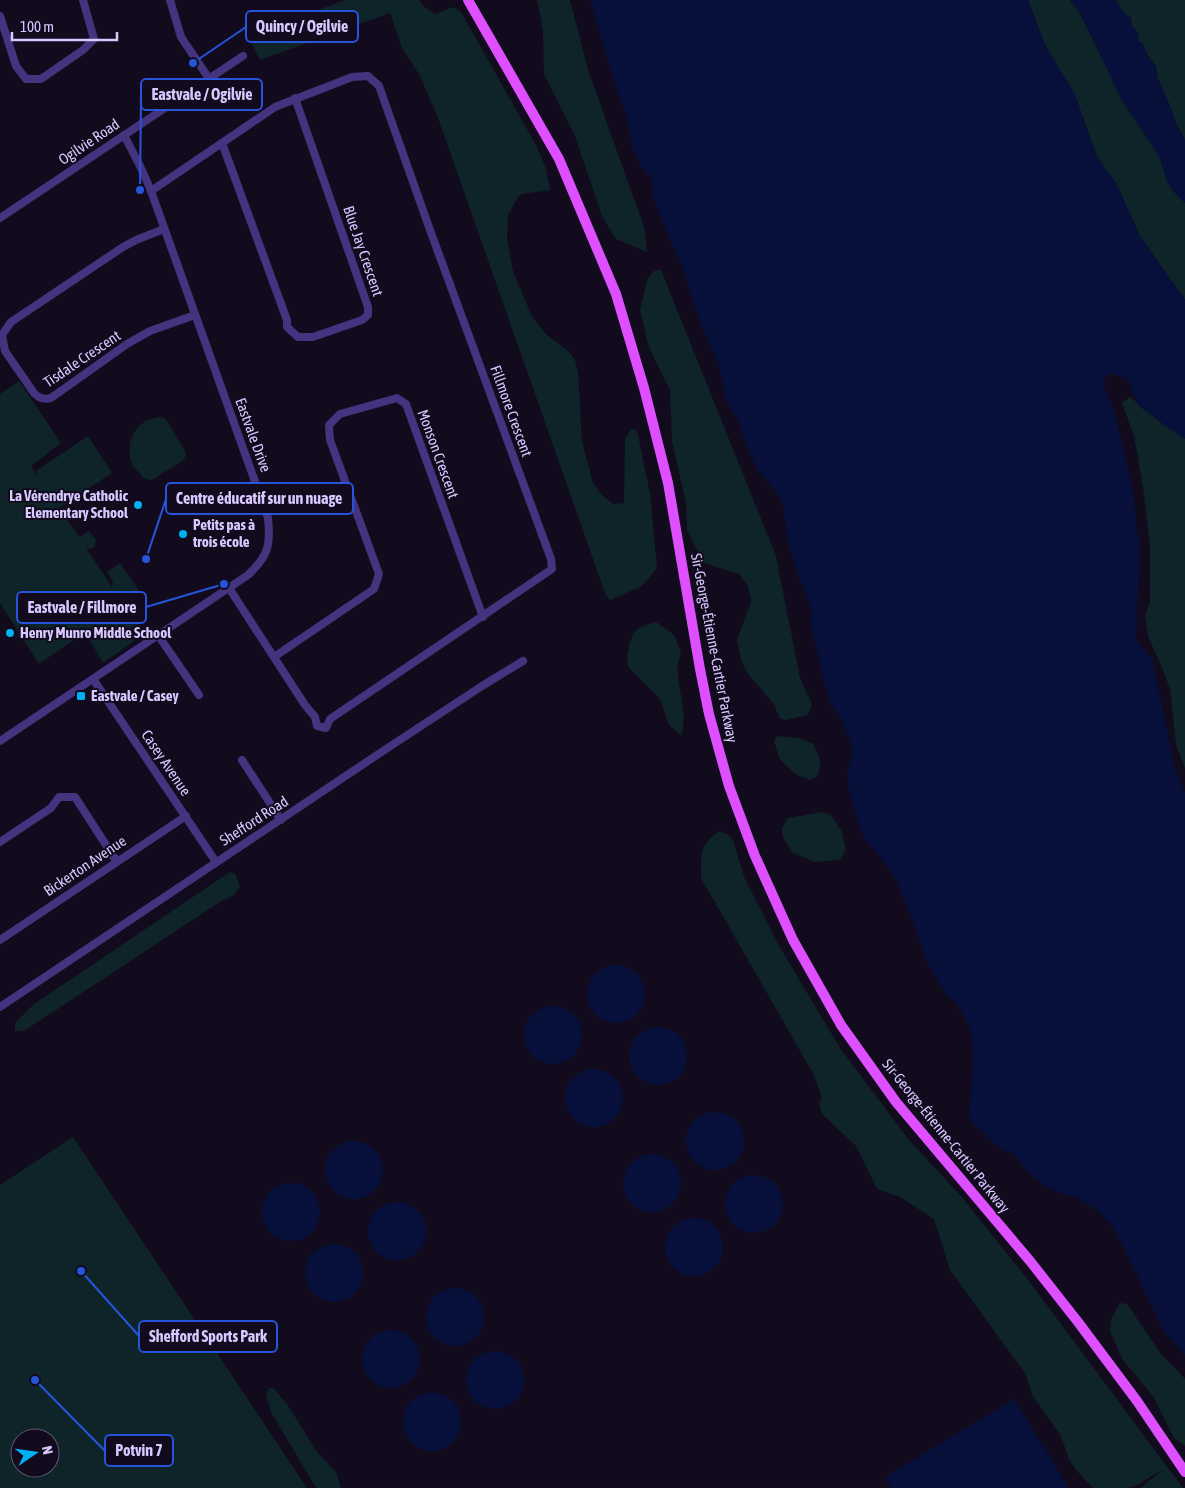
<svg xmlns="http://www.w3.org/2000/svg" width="1185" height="1488" font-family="'Asap Condensed',sans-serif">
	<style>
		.green { fill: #0e2428; fill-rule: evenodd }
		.water { fill: #06103b }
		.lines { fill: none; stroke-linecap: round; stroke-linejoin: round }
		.minor { stroke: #44337f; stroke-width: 8 }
		.major { stroke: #dd4fff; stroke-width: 10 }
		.poi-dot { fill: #00aff3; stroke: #120b1e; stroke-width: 2 }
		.labels { text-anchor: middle; stroke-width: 4; stroke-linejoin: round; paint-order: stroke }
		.street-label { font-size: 15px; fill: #d8c8ff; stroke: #120b1e }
		.poi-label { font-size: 15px; font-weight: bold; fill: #d8c8ff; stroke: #120b1e; text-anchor: start }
		.leader { fill: none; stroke: #2654da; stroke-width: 2 }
		.callout-dot { fill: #2654da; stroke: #120b1e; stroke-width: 2 }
		.callout { fill: #120b1e; stroke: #2654da; stroke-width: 2 }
		.callout-label { font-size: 16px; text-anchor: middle; font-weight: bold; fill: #d8c8ff }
	</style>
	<rect width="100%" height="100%" fill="#120b1e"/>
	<g class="green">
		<path d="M 345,0 L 420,0 L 423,6 L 435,14 L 453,7 L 461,12 L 536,145 L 546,168 L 550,190 L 522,194 L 518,197 L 508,215 L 507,237 L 513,271 L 532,317 L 546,334 L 569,352 L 575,360 L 578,372 L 582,441 L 593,483 L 602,495 L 613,504 L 624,503 L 625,439 L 631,429 L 637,430 L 650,493 L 657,568 L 642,586 L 610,600 L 605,593 L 437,115 L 419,74 L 402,48 L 390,13 L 260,60 L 248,36 Z"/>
		<path d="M 537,0 L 570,0 L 588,70 L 644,227 L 647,252 L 616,239 L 602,216 L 575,136 L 544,74 L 543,31 Z"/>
		<path d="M 1028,0 L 1070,0 L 1080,13 L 1123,102 L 1159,156 L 1167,181 L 1174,192 L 1185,203 L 1185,300 L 1140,236 L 1116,183 L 1097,157 L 1075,95 L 1045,45 Z"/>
		<path d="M 1116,0 L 1185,0 L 1185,140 L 1177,125 L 1168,101 L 1157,77 L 1156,66 L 1147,54 L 1143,44 L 1139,41 L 1137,31 L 1132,27 Z"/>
		<path d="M 661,270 L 776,556 L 800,678 L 812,704 L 808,715 L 785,720 L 780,718 L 773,703 L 748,674 L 741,660 L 737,640 L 751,602 L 748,586 L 739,574 L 704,563 L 687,530 L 686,504 L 672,441 L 670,390 L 648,345 L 640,310 L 648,278 L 654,271 Z"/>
		<path d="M 19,381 L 61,443 L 31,466 L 39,478 L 36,471 L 88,436 L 112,473 L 59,508 L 80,538 L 81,536 L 89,531 L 96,540 L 94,548 L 89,549 L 86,548 L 112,587 L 113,582 L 107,572 L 120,563 L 142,595 L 127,603 L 122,595 L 117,595 L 144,634 L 103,663 L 85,632 L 39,664 L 0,603 L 0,394 Z"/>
		<path d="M 1130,397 L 1167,427 L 1185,438 L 1185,768 L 1176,745 L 1170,689 L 1159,660 L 1149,639 L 1145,617 L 1150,601 L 1150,544 L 1143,487 L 1134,436 L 1122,403 Z"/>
		<path d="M 160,417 L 166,419 L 186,453 L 184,460 L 152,480 L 145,479 C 141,475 135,469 132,464 C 124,441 136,419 160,417 Z"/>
		<path d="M 656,622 L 674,635 L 681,652 L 677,669 L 684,716 L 682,736 L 669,725 L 660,699 L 628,667 C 626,659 628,654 629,647 C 633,629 639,626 656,622 Z"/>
		<path d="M 779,736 L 800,738 L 813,744 L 821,762 L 817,777 L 810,780 L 797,775 L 780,760 L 774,741 L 776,737 Z"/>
		<path d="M 822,812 L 831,815 L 842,832 L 846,849 L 840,860 L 815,862 L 793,853 L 783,837 L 782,828 L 788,818 Z"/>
		<path d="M 719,831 L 728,835 L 734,842 L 744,877 L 778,944 L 840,1048 L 909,1140 L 960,1195 L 1029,1281 L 1183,1488 L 1141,1488 L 1163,1469 L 1139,1484 L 1128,1488 L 1093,1488 L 1076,1470 L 1069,1459 L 1061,1436 L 1033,1396 L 1025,1373 L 950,1270 L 934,1219 L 900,1197 L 877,1189 L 856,1146 L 822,1114 L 819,1103 L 822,1098 L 814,1075 L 701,878 C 701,855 699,845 719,831 Z"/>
		<path d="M 230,872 L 235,874 L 240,887 L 234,895 L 220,902 L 24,1031 L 15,1031 L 15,1023 L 34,1004 Z"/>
		<path d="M 73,1137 L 307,1488 L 0,1488 L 0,1185 ZM 20,1438 L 50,1438 L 50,1468 L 20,1468 Z"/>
		<path d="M 1120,1303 L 1127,1304 L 1161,1354 L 1185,1379 L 1185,1446 L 1174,1438 L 1153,1396 L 1123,1360 L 1110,1332 L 1111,1320 Z"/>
		<path d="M 269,1388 L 273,1388 L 287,1404 L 317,1452 L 336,1472 L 341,1488 L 316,1488 L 271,1412 L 266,1394 Z"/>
	</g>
	<g class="water">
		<path d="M 590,0 L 1028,0 L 1045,45 L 1075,95 L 1097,157 L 1116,183 L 1140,236 L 1185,300 L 1185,439 L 1167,427 L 1139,406 L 1127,379 L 1111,373 L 1105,377 L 1105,389 L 1115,413 L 1134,496 L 1136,528 L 1140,541 L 1136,640 L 1152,659 L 1175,769 L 1185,793 L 1185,1355 L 1165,1333 L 1114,1228 L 1098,1211 L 1076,1197 L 1063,1194 L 1048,1188 L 1028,1172 L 1014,1154 L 1001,1149 L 972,1123 L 969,1114 L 973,1064 L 971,1030 L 957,1004 L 946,994 L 926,960 L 916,929 L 896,880 L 881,858 L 864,838 L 859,826 L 849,791 L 847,770 L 852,757 L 851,743 L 840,717 L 830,702 L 823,677 L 810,622 L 812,612 L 809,603 L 799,577 L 788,543 L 783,505 L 774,489 L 758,470 L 747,447 L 739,422 L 725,398 L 720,368 L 700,321 L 689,290 L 687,278 L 657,208 L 653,196 L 652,179 L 643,169 L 633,150 L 626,113 L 617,91 Z"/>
		<path d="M 1070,0 L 1116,0 L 1127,16 L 1131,17 L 1132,27 L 1137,31 L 1139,41 L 1143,44 L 1147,55 L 1156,66 L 1157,77 L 1168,101 L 1177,125 L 1185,140 L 1185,203 L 1174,192 L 1167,181 L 1159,156 L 1123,102 L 1080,13 Z"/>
		<circle cx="616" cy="994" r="29"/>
		<circle cx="553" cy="1035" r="29"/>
		<circle cx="658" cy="1056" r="29"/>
		<circle cx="594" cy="1098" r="29"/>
		<circle cx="715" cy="1141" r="29"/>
		<circle cx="354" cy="1170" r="29"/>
		<circle cx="652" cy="1183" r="29"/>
		<circle cx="754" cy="1204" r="29"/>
		<circle cx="291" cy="1212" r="29"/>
		<circle cx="397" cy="1231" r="29"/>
		<circle cx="694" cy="1247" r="29"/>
		<circle cx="334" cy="1273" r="29"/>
		<circle cx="455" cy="1317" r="29"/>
		<circle cx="391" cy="1359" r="29"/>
		<circle cx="495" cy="1380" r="29"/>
		<circle cx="432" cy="1422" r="29"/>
		<path d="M 1014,1399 L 1069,1488 L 892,1488 L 885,1477 Z"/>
	</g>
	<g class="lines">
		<g class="minor">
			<path d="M 170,0 L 181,37 L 210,80"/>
			<path d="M 0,16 L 16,66 L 26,79 L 41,79 L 83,50 L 94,39 L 83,0"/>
			<path d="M 222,143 L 287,320 L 287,327 L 298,337 L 313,337 L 362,320 L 368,315 L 368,307 L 295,98"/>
			<path d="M 151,191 L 275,107 L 352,77 L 368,76 L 379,86 L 430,230 L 551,559 L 552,569 L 330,719 L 326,728 L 317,726 L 315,717 L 305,705 L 229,588"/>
			<path d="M 0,218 L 243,56"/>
			<path d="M 164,229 L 136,240 L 123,247 L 11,322 L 2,335 L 5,351 L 34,393 C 39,398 43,400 51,398 L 127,344 L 150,331 L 195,315"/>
			<path d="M 158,635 L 199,695"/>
			<path d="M 274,657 L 374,589 L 379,574 L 330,440 L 329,425 L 340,414 L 397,398 L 406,404 L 483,617"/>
			<path d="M 93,679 L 216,862"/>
			<path d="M 0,741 L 248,575 C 268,556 271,546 268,518 L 151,191 L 141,168 L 124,135"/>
			<path d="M 242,760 L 281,820"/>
			<path d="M 0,842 L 51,808 L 59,797 L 75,797 L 117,862"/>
			<path d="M 0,940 L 186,816"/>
			<path d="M 0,1007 L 383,751 L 482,686 L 523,661"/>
		</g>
		<path class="major" d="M 468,0 L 559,159 L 616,294 L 644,388 L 668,483 L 700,669 L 709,714 L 729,786 L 755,856 L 793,940 L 841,1025 L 896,1102 L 1030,1261 L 1078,1322 L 1137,1401 L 1185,1472"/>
	</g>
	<g class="poi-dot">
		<circle cx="138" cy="505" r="5"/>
		<circle cx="183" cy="534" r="5"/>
		<circle cx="10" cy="633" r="5"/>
		<rect x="76" y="691" width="10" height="10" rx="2.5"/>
	</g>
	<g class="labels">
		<g class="street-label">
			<text transform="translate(89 142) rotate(-34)" y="5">Ogilvie Road</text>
			<text transform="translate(363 251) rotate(71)" y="5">Blue Jay Crescent</text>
			<text transform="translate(82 359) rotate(-34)" y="5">Tisdale Crescent</text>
			<text transform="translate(511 411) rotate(70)" y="5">Fillmore Crescent</text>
			<text transform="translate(253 435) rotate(70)" y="5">Eastvale Drive</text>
			<text transform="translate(438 454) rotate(70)" y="5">Monson Crescent</text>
			<text transform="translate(714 648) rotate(79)" y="5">Sir-George-Étienne-Cartier Parkway</text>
			<text transform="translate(166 763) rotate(56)" y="5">Casey Avenue</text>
			<text transform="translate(254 821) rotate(-33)" y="5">Shefford Road</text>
			<text transform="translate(85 866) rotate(-34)" y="5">Bickerton Avenue</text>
			<text transform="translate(946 1136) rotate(51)" y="5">Sir-George-Étienne-Cartier Parkway</text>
		</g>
		<g class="poi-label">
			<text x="128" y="501" text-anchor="end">La Vérendrye Catholic<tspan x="128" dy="17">Elementary School</tspan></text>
			<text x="193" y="530">Petits pas à<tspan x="193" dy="17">trois école</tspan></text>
			<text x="20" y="638">Henry Munro Middle School</text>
			<text x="91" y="701">Eastvale / Casey</text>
		</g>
	</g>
	<path class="leader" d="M193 63L246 27M140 190L141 94M146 559L166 499M224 584L146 607M81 1271L139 1336M35 1380L105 1451"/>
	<g class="callout-dot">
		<circle cx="193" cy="63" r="5"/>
		<circle cx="140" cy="190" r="5"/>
		<circle cx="146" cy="559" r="5"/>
		<circle cx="224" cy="584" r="5"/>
		<circle cx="81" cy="1271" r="5"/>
		<circle cx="35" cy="1380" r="5"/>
	</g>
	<g class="callout">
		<rect x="246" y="11" width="112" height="31" rx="5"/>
		<rect x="141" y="79" width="121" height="31" rx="5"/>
		<rect x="166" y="483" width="187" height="31" rx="5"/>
		<rect x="17" y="592" width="129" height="31" rx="5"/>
		<rect x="139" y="1321" width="138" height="31" rx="5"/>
		<rect x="105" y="1435" width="68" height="31" rx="5"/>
	</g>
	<g class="callout-label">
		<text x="302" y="32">Quincy / Ogilvie</text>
		<text x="202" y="100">Eastvale / Ogilvie</text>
		<text x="259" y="504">Centre éducatif sur un nuage</text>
		<text x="82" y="613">Eastvale / Fillmore</text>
		<text x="208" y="1342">Shefford Sports Park</text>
		<text x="139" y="1456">Potvin 7</text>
	</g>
	<g transform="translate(35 1453) rotate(77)"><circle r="24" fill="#120b1e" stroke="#615778"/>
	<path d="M0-4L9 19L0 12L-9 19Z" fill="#00aff3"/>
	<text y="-8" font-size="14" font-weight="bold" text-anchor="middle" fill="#d8c8ff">N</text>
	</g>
	<path d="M12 32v8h105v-8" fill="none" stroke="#d8c8ff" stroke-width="2.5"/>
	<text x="20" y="32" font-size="15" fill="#d8c8ff" stroke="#120b1e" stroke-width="4" paint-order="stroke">100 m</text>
</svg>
